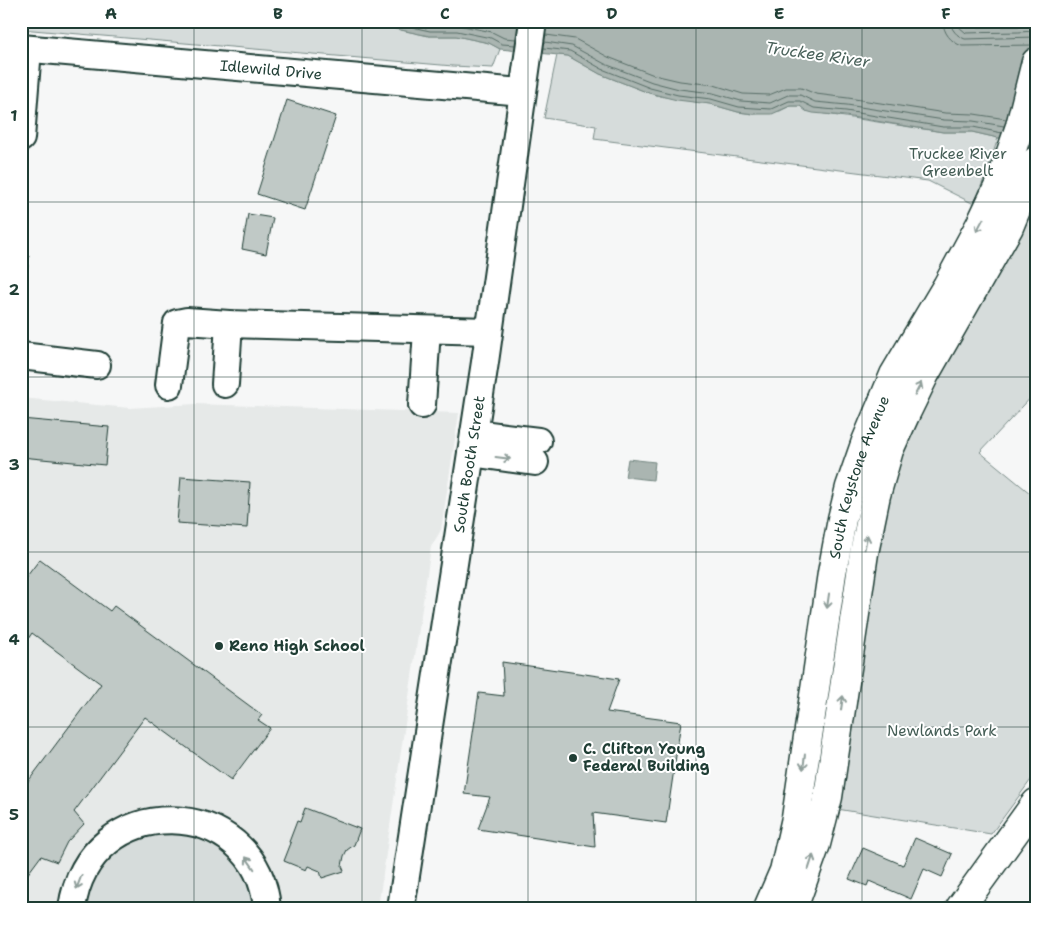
<svg xmlns="http://www.w3.org/2000/svg" width="1057" height="929" font-family="'Shantell Sans',sans-serif">
	<style>
		.built { fill: #e6e9e8 }
		.green { fill: #d6dcdb; stroke: #7a8c88 }
		.water { fill: #aab5b1; stroke: #72857f }
		.lines { fill: none; stroke-linecap: round; stroke-linejoin: round }
		.shore { stroke: #576d66; stroke-width: 1 }
		.building { fill: #c0c9c6; stroke: #1f3d34 }
		.minor-casing { stroke: #1f3d34; stroke-width: 30 }
		.major-casing { stroke: #1f3d34; stroke-width: 31 }
		.minor { stroke: #fff; stroke-width: 26 }
		.major { stroke: #fff; stroke-width: 28 }
		.oneway { stroke: #8f9e9a }
		.grid { fill: none; stroke: #1f3d34; stroke-width: 1; stroke-opacity: 0.55 }
		.poi-dot { fill: #1f3d34; stroke: #fff; stroke-width: 2 }
		.labels { text-anchor: middle; stroke-width: 4; stroke-linejoin: round; paint-order: stroke }
		.street-label { font-size: 15px; fill: #1f3d34; stroke: #fff }
		.park-label { font-size: 15px; fill: #445d55; stroke: #fff }
		.poi-label { font-size: 15px; font-weight: bold; fill: #1f3d34; stroke: #fff; text-anchor: start }
		.water-label { font-size: 16px; font-style: italic; fill: #49615a; stroke: #fff }
		.neatline { fill: none; stroke: #1f3d34; stroke-width: 2 }
		.grid-label { font-size: 16px; text-anchor: middle; font-weight: bold; fill: #1f3d34 }
	</style>
	<rect width="100%" height="100%" fill="#f6f7f7"/>
	<filter id="ink" filterUnits="userSpaceOnUse"><feTurbulence type="fractalNoise" baseFrequency=".02" numOctaves="2"/><feDisplacementMap in="SourceGraphic" scale="10" xChannelSelector="R" yChannelSelector="G"/><feConvolveMatrix kernelMatrix="1 2 1 2 8 2 1 2 1" color-interpolation-filters="sRGB"/></filter>
	<g filter="url(#ink)">
		<path class="built" d="M 21,398 L 130,408 L 195,404 L 459,413 L 441,530 L 431,547 L 378,908 L 21,908 Z"/>
		<g class="green">
			<path d="M 21,21 L 359,21 L 429,36 L 456,36 L 489,43 L 500,49 L 493,68 L 453,66 L 21,29 Z"/>
			<path d="M 960,21 L 1036,21 L 1036,26 C 1012,27 990,26 966,28 Z"/>
			<path d="M 557,55 L 568,56 L 600,74 L 649,93 L 665,97 L 710,104 L 738,112 L 754,114 L 780,111 L 790,106 L 800,106 L 806,111 L 943,132 L 972,132 L 998,138 L 988,169 L 974,204 L 928,181 L 594,139 L 596,126 L 544,118 Z"/>
			<path d="M 1036,205 L 1036,392 L 980,452 L 1036,498 L 1036,773 L 991,834 L 837,809 L 875,550 L 888,491 L 903,449 L 937,376 L 1015,245 Z"/>
			<path d="M 123,832 L 221,834 L 267,908 L 72,908 Z"/>
		</g>
		<g class="water">
			<path d="M 359,21 L 960,21 L 966,28 C 990,26 1013,27 1036,26 L 1036,137 L 998,138 L 972,132 L 943,132 L 845,116 L 813,113 L 806,111 L 800,106 L 790,106 L 772,114 L 754,114 L 738,112 L 710,104 L 677,100 L 649,93 L 600,74 L 568,56 L 500,49 L 489,43 L 456,36 L 429,36 Z"/>
			<path d="M 628,459 L 655,462 L 653,480 L 625,477 Z"/>
		</g>
		<g class="lines">
			<g class="shore">
				<path d="M 383,21 L 430,31 L 457,31 L 491,38 L 502,44 L 515,45"/>
				<path d="M 413,21 L 430,25 L 458,25 L 492,32 L 504,38 L 516,39"/>
				<path d="M 943,21 C 943,33 951,42 962,46 L 1036,45"/>
				<path d="M 950,21 C 951,30 957,36 965,39 L 1036,37"/>
				<path d="M 957,21 L 958,26 L 966,33 C 989,32 1012,33 1036,31"/>
				<path d="M 546,35 L 575,39 L 608,57 L 654,75 L 680,81 L 714,85 L 743,94 L 769,95 L 786,88 L 801,88 L 816,94 L 848,98 L 945,113 L 974,114 L 1006,119"/>
				<path d="M 545,42 L 572,46 L 605,64 L 652,82 L 679,89 L 713,93 L 741,101 L 770,103 L 788,95 L 800,95 L 815,102 L 847,105 L 944,120 L 973,121 L 1004,126"/>
				<path d="M 544,48 L 570,51 L 602,69 L 650,88 L 678,95 L 711,99 L 739,107 L 771,109 L 789,101 L 800,101 L 814,108 L 846,111 L 943,127 L 973,127 L 1002,133"/>
			</g>
		</g>
		<g class="building">
			<path d="M 287,100 L 336,116 L 305,210 L 257,194 Z"/>
			<path d="M 248,214 L 273,218 L 266,254 L 242,249 Z"/>
			<path d="M 21,255 L 29,256 L 21,323 Z"/>
			<path d="M 21,419 L 109,427 L 105,465 L 21,457 Z"/>
			<path d="M 181,477 L 250,482 L 247,528 L 177,523 Z"/>
			<path d="M 40,559 L 110,611 L 114,606 L 262,715 L 258,720 L 270,728 L 231,780 L 145,717 L 74,812 L 84,824 L 67,842 L 57,862 L 41,856 L 21,883 L 21,785 L 24,787 L 101,684 L 32,633 L 26,642 L 28,644 L 21,652 L 21,584 Z"/>
			<path d="M 502,662 L 619,679 L 607,712 L 681,722 L 666,823 L 593,813 L 595,847 L 478,829 L 490,797 L 464,794 L 479,693 L 504,696 Z"/>
			<path d="M 305,808 L 360,829 L 354,845 L 347,850 L 344,856 L 342,866 L 344,871 L 322,878 L 320,871 L 308,866 L 306,870 L 284,861 L 291,843 L 289,842 L 297,821 L 300,822 Z"/>
			<path d="M 915,838 L 952,854 L 942,877 L 924,869 L 911,899 L 869,881 L 867,886 L 849,879 L 863,848 L 903,865 Z"/>
		</g>
		<g class="lines">
			<defs>
				<g id="minor">
					<path id="s1" d="M 21,48 L 522,92"/>
					<path d="M 21,138 L 28,49"/>
					<path d="M 21,356 L 97,365"/>
					<path d="M 225,384 L 229,324"/>
					<path d="M 169,385 L 177,323 L 187,321 L 229,324 L 489,331"/>
					<path d="M 422,405 L 427,330"/>
					<path d="M 474,433 L 538,441"/>
					<path d="M 471,453 L 535,462"/>
					<path d="M 72,908 C 89,788 257,794 267,908"/>
					<path id="s2" d="M 401,908 L 485,362 L 533,21"/>
				</g>
				<g id="major">
					<path id="s3" d="M 768,908 L 784,871 L 796,818 L 832,573 L 842,519 L 850,487 L 865,444 L 894,375 L 947,286 L 981,223 L 1001,181 L 1020,126 L 1036,62"/>
					<path d="M 793,908 L 816,844 L 828,797 L 864,553 L 876,495 L 889,450 L 905,415 L 925,374 L 1009,227 L 1036,161"/>
					<path d="M 960,908 L 1036,803"/>
				</g>
			</defs>
			<use href="#minor" class="minor-casing"/>
			<use href="#major" class="major-casing"/>
			<use href="#minor" class="minor"/>
			<use href="#major" class="major"/>
		</g>
		<defs><path id="oneway-shaft" d="M-6 0H5M1.5-3L5.5 0L1.5 3" fill="none" stroke-width="1.6" stroke-linecap="round" stroke-linejoin="round" transform="scale(1.25)"/></defs>
		<g class="oneway">
			<use href="#oneway-shaft" transform="translate(980 225) rotate(118)"/>
			<use href="#oneway-shaft" transform="translate(918 389) rotate(-63)"/>
			<use href="#oneway-shaft" transform="translate(503 458) rotate(7)"/>
			<use href="#oneway-shaft" transform="translate(866 542) rotate(-79)"/>
			<use href="#oneway-shaft" transform="translate(828 601) rotate(98)"/>
			<use href="#oneway-shaft" transform="translate(842 703) rotate(-82)"/>
			<use href="#oneway-shaft" transform="translate(804 762) rotate(97)"/>
			<use href="#oneway-shaft" transform="translate(811 862) rotate(-72)"/>
			<use href="#oneway-shaft" transform="translate(250 863) rotate(-125)"/>
			<use href="#oneway-shaft" transform="translate(79 882) rotate(111)"/>
		</g>
	</g>
	<path class="grid" d="M 194,21 L 194,908M 362,21 L 362,908M 528,21 L 528,908M 696,21 L 696,908M 862,21 L 862,908M 21,202 L 1036,202M 21,377 L 1036,377M 21,552 L 1036,552M 21,727 L 1036,727"/>
	<g class="poi-dot">
		<circle cx="219" cy="646" r="5"/>
		<circle cx="573" cy="758" r="5"/>
	</g>
	<g class="labels">
		<g class="street-label">
			<text dy="5" stroke="none"><textPath href="#s1" startOffset="251">Idlewild Drive</textPath></text>
			<text dy="5" stroke="none"><textPath href="#s2" startOffset="449">South Booth Street</textPath></text>
			<text dy="5" stroke="none"><textPath href="#s3" startOffset="442">South Keystone Avenue</textPath></text>
		</g>
		<g class="park-label">
			<text x="958" y="159">Truckee River<tspan x="958" dy="17">Greenbelt</tspan></text>
			<text x="942" y="736">Newlands Park</text>
		</g>
		<g class="poi-label">
			<text x="229" y="651">Reno High School</text>
			<text x="583" y="754">C. Clifton Young<tspan x="583" dy="17">Federal Building</tspan></text>
		</g>
		<g class="water-label">
			<text transform="translate(818 54) rotate(8)" y="6">Truckee River</text>
		</g>
	</g>
	<rect width="1057" height="929" fill="none" stroke="#fff" stroke-width="55"/>
	<rect x="28" y="28" width="1002" height="874" class="neatline"/>
	<g class="grid-label">
		<text x="111" y="19">A</text>
		<text x="278" y="19">B</text>
		<text x="445" y="19">C</text>
		<text x="612" y="19">D</text>
		<text x="779" y="19">E</text>
		<text x="946" y="19">F</text>
		<text x="14" y="121">1</text>
		<text x="14" y="295">2</text>
		<text x="14" y="470">3</text>
		<text x="14" y="645">4</text>
		<text x="14" y="820">5</text>
	</g>
</svg>
